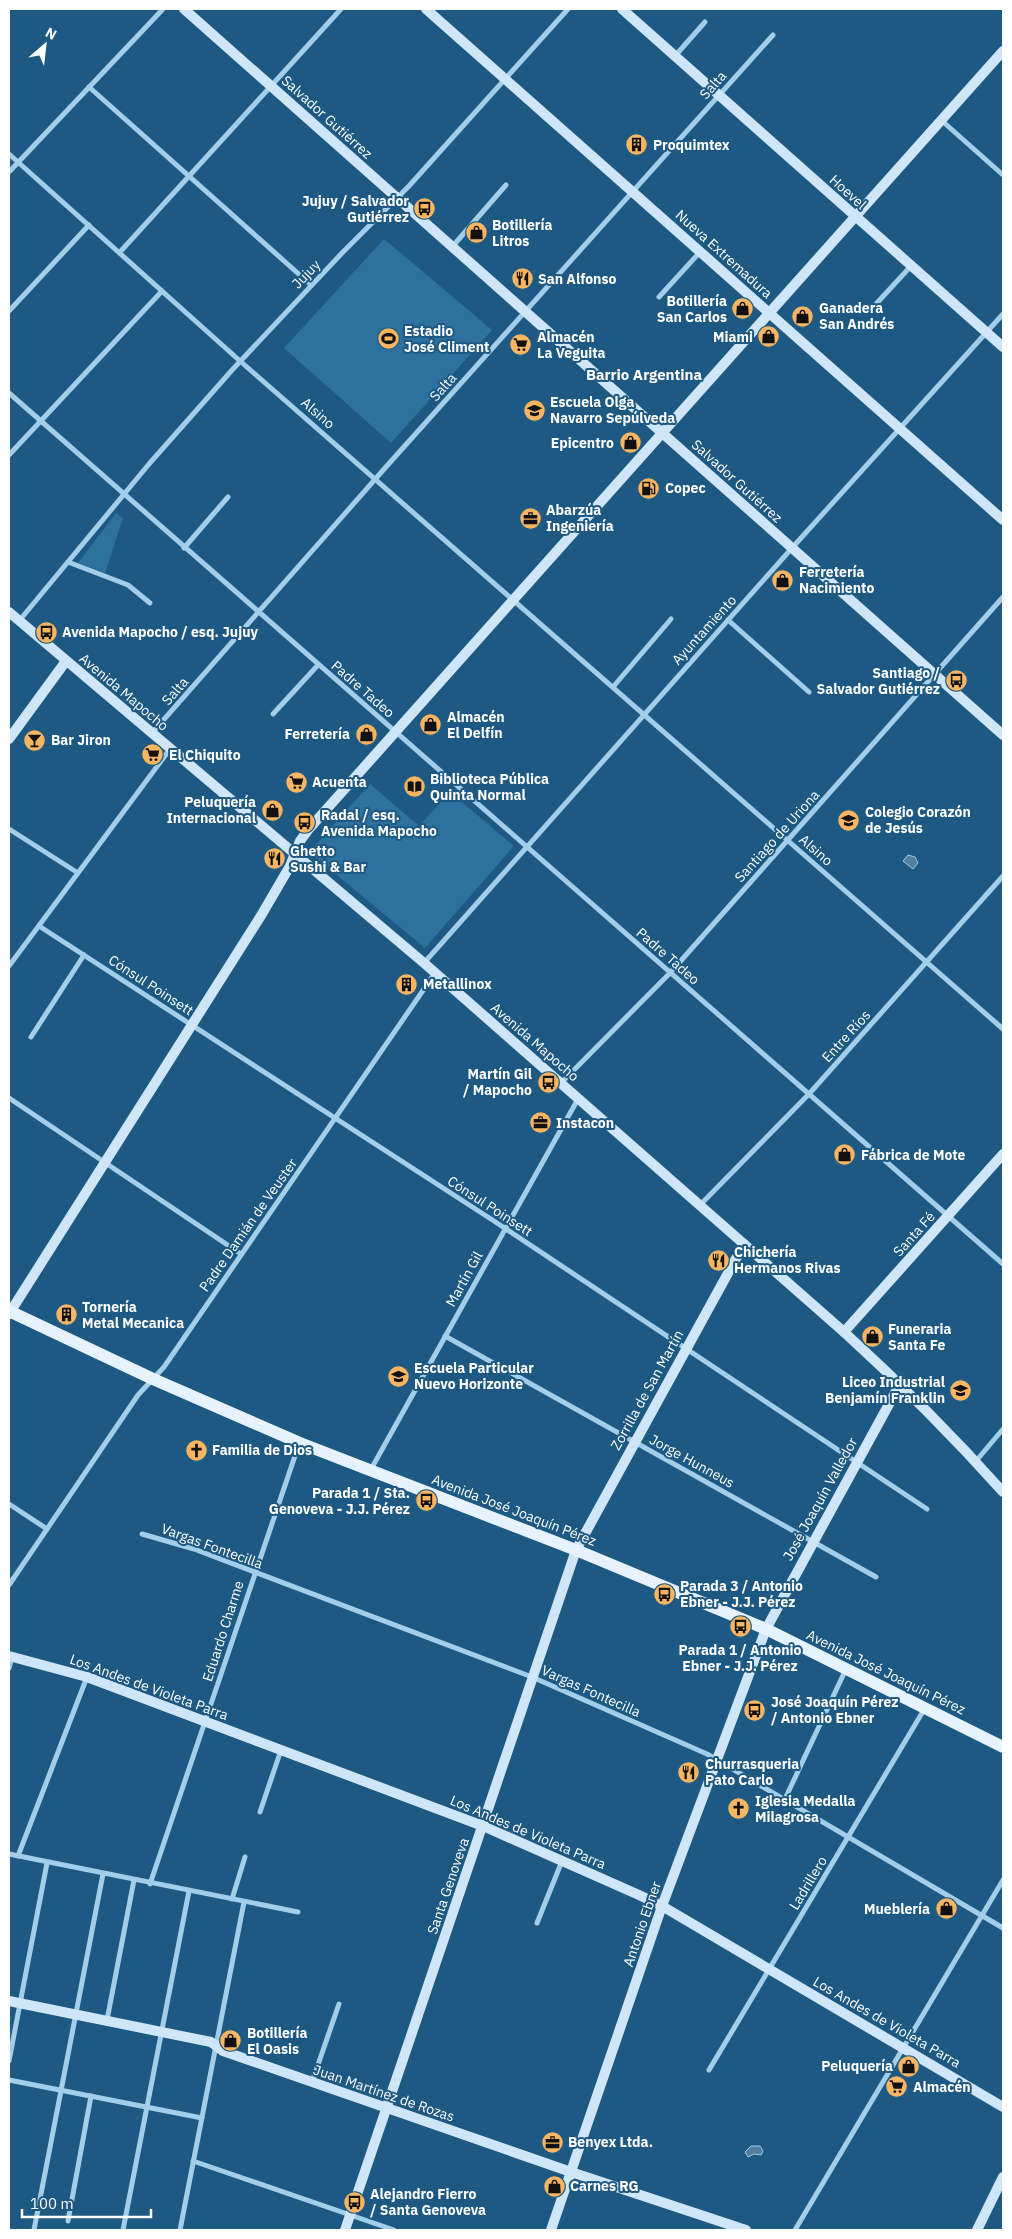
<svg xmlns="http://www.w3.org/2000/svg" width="1012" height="2239" font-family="'IBM Plex Sans',sans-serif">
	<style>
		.green { fill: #2d729f }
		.water { fill: #537f9c; stroke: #96cbeb }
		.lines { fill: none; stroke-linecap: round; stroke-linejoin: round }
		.street { stroke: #a3cee9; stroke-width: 5 }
		.secondary { stroke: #cee6f7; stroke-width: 10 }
		.primary { stroke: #e6f3fe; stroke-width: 12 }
		.labels { text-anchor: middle; stroke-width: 4; stroke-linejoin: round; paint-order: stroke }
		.street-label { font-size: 14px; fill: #fff; stroke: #1d5982 }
		.poi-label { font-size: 14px; font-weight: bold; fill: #fff; stroke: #1d5982; text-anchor: start }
		.neighbourhood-label { font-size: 15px; font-weight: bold; fill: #fff; stroke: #1d5982 }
	</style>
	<rect width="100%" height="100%" fill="#1d5982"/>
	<g class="green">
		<path d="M 384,239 L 492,330 L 391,443 L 284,348 Z"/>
		<path d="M 116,513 L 123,518 L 105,573 L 78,563 Z"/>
		<path d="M 370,784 L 419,826 L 450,792 L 514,846 L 425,948 L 309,852 Z"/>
	</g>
	<g class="water">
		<path d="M 908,855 L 915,857 L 918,863 L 913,869 L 903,861 Z"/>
		<path d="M 751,2146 L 760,2146 L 763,2151 L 761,2155 L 754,2154 L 748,2157 L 745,2152 Z"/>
	</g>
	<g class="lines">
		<g class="street">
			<path d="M 675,56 L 705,22"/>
			<path d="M 89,87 L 311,285"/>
			<path d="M 941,120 L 1003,175"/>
			<path d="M 9,154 L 240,361 L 1003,1029"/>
			<path d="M 9,172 L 163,9"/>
			<path d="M 452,247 L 506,185"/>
			<path d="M 120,252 L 341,9"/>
			<path d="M 659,297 L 700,252"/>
			<path d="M 876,304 L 911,266"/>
			<path d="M 9,311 L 89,225"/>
			<path d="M 9,393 L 1003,1264"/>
			<path d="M 9,455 L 162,291"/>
			<path d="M 184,548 L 228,497"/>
			<path d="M 68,562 L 128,585 L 150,603"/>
			<path d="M 728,620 L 809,692"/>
			<path d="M 19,621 L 149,464 L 233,369 L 342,253 L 409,186 L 568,9"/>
			<path d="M 613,687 L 671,619"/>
			<path d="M 273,714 L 318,665"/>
			<path d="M 152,733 L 385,468 L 773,35"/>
			<path d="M 9,829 L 78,873"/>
			<path d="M 39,926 L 494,1221 L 927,1509"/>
			<path d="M 424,963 L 792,548 L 1003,314"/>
			<path d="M 9,966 L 170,749"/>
			<path d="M 31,1037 L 84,955"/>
			<path d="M 561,1083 L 670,973 L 1003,597"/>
			<path d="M 9,1098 L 241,1254"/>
			<path d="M 700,1205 L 809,1094 L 1003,876"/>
			<path d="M 445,1336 L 876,1577"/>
			<path d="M 976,1461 L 1003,1429"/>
			<path d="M 370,1471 L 578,1099"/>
			<path d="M 9,1504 L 47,1529"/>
			<path d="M 142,1534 L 194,1549 L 532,1677 L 707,1754 L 1003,1928"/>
			<path d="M 9,1585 L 138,1395 L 164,1367 L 435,973"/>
			<path d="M 9,1668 L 12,1657"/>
			<path d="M 785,1799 L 846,1669"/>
			<path d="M 260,1812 L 281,1750"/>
			<path d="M 9,1854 L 298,1912"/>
			<path d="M 18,1856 L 87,1677"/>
			<path d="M 150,1884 L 299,1444"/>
			<path d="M 232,1899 L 245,1857"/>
			<path d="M 537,1923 L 562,1861"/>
			<path d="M 107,2020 L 134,1880"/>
			<path d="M 9,2061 L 47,1863"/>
			<path d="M 709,2070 L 925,1708"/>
			<path d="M 9,2080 L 202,2118"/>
			<path d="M 312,2082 L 339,2004"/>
			<path d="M 193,2161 L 394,2230"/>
			<path d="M 68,2221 L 91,2096"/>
			<path d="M 34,2230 L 103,1874"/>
			<path d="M 123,2230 L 189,1891"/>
			<path d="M 180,2230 L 244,1902"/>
			<path d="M 795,2230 L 1003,1880"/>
		</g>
		<g class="secondary">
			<path d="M 184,9 L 1003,735"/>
			<path d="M 426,9 L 1003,520"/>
			<path d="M 622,9 L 1003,347"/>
			<path d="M 9,612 L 424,963 L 844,1332 C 900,1383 953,1436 1003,1492"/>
			<path d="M 9,739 L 66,661"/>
			<path d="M 9,1314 L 262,914 L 290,866 L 300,841 L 308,830 L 1003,51"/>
			<path d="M 844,1332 L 1003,1154"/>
			<path d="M 9,1656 L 87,1677 L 483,1826 L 639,1895 L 662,1906 L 1003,2107"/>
			<path d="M 9,2001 L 211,2042 L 223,2051 L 571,2172 L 746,2230"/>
			<path d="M 345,2230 L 576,1550 L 744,1244"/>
			<path d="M 551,2230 L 662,1906 L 766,1629 L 900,1384"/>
			<path d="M 977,2230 L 1003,2177"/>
		</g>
		<path class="primary" d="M 9,1311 L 153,1379 L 300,1443 L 576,1550 L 766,1629 L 1003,1747"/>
	</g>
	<defs>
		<symbol id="building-disc" viewBox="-11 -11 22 22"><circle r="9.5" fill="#f9b662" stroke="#1d5982"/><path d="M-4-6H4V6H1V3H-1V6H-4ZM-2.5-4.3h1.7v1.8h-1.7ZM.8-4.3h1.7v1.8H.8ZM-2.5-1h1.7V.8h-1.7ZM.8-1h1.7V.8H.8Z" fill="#111"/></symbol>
		<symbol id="bus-disc" viewBox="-11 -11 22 22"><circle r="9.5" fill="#f9b662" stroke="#1d5982"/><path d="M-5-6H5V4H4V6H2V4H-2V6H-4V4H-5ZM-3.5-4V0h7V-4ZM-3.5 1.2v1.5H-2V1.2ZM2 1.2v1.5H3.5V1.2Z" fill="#111"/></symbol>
		<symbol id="shop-disc" viewBox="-11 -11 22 22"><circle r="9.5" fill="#f9b662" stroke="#1d5982"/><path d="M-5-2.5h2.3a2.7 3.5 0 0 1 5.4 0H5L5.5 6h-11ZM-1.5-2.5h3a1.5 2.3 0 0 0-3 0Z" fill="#111"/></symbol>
		<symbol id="restaurant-disc" viewBox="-11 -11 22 22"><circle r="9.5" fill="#f9b662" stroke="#1d5982"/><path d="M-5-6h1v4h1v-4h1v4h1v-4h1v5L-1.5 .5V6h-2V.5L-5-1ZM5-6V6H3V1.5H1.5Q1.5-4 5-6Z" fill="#111"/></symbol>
		<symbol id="stadium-disc" viewBox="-11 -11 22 22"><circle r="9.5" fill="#f9b662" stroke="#1d5982"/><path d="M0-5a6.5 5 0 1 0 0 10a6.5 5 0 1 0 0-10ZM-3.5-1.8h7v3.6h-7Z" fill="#111"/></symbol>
		<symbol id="supermarket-disc" viewBox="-11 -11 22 22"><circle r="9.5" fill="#f9b662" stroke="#1d5982"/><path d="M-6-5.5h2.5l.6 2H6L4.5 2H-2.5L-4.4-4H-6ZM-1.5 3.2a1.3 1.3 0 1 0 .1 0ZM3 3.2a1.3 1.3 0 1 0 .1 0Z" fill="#111"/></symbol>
		<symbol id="school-disc" viewBox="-11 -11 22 22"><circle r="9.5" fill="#f9b662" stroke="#1d5982"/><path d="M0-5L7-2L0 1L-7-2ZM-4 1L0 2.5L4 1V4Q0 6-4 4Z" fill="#111"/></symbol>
		<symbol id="fuel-disc" viewBox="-11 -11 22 22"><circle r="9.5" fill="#f9b662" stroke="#1d5982"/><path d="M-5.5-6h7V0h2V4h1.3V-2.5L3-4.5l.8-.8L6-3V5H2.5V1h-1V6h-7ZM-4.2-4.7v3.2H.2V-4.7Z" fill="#111"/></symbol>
		<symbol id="office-disc" viewBox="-11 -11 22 22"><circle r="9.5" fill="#f9b662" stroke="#1d5982"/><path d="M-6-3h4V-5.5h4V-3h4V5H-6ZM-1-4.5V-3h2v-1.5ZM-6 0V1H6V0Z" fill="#111"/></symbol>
		<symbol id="bar-disc" viewBox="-11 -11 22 22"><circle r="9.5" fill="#f9b662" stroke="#1d5982"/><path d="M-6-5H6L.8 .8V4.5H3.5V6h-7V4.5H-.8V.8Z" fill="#111"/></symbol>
		<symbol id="library-disc" viewBox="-11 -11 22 22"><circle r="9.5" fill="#f9b662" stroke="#1d5982"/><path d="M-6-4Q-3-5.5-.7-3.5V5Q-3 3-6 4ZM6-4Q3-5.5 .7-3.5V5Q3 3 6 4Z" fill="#111"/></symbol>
		<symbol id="church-disc" viewBox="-11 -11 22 22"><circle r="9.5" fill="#f9b662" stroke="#1d5982"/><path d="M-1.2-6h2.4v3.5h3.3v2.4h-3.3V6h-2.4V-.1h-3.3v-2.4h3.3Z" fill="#111"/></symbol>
	</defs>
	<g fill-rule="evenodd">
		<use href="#building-disc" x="624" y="132" width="25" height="25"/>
		<use href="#bus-disc" x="412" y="196" width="25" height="25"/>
		<use href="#shop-disc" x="464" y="220" width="25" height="25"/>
		<use href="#restaurant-disc" x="510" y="266" width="25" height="25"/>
		<use href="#shop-disc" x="730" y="296" width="25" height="25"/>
		<use href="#shop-disc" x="790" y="304" width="25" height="25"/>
		<use href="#shop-disc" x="756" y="324" width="25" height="25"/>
		<use href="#stadium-disc" x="376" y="326" width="25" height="25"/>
		<use href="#supermarket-disc" x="508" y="332" width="25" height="25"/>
		<use href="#school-disc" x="522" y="398" width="25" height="25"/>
		<use href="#shop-disc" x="618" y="430" width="25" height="25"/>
		<use href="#fuel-disc" x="636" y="476" width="25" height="25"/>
		<use href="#office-disc" x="518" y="506" width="25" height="25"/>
		<use href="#shop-disc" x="770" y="568" width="25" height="25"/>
		<use href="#bus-disc" x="34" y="620" width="25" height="25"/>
		<use href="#bus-disc" x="944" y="668" width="25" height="25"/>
		<use href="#shop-disc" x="418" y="712" width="25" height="25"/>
		<use href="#shop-disc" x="354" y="722" width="25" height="25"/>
		<use href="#bar-disc" x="22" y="728" width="25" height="25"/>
		<use href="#supermarket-disc" x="140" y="742" width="25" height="25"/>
		<use href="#supermarket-disc" x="284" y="770" width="25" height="25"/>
		<use href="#library-disc" x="402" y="774" width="25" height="25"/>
		<use href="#shop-disc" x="260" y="798" width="25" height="25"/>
		<use href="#school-disc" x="836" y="808" width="25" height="25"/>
		<use href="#bus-disc" x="292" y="810" width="25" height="25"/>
		<use href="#restaurant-disc" x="262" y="846" width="25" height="25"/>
		<use href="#building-disc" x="394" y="972" width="25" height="25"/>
		<use href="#bus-disc" x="536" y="1070" width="25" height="25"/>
		<use href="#office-disc" x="528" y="1110" width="25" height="25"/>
		<use href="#shop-disc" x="832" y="1142" width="25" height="25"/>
		<use href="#restaurant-disc" x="706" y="1248" width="25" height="25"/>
		<use href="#building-disc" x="54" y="1302" width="25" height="25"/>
		<use href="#shop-disc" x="860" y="1324" width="25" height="25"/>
		<use href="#school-disc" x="386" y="1364" width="25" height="25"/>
		<use href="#school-disc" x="948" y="1378" width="25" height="25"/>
		<use href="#church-disc" x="184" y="1438" width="25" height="25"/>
		<use href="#bus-disc" x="414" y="1488" width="25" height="25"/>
		<use href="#bus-disc" x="652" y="1582" width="25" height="25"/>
		<use href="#bus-disc" x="728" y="1614" width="25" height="25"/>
		<use href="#bus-disc" x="742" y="1698" width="25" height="25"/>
		<use href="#restaurant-disc" x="676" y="1760" width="25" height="25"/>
		<use href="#church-disc" x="726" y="1796" width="25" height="25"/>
		<use href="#shop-disc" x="934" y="1896" width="25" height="25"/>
		<use href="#shop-disc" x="218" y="2028" width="25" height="25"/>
		<use href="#shop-disc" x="896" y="2054" width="25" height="25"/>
		<use href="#supermarket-disc" x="884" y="2074" width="25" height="25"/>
		<use href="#office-disc" x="540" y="2130" width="25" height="25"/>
		<use href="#shop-disc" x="542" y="2174" width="25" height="25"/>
		<use href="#bus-disc" x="342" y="2190" width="25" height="25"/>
	</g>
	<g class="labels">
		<g class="street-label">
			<text transform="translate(713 85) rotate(-48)" y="5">Salta</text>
			<text transform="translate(327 117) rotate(42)" y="5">Salvador Gutiérrez</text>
			<text transform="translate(848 192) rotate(42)" y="5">Hoevel</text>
			<text transform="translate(724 254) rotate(42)" y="5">Nueva Extremadura</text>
			<text transform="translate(306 274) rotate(-46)" y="5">Jujuy</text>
			<text transform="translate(443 387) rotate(-48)" y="5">Salta</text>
			<text transform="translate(318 413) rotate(41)" y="5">Alsino</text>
			<text transform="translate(737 481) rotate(42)" y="5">Salvador Gutiérrez</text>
			<text transform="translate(704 630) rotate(-48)" y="5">Ayuntamiento</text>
			<text transform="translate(363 689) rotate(41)" y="5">Padre Tadeo</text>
			<text transform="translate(175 691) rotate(-49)" y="5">Salta</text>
			<text transform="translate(124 692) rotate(40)" y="5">Avenida Mapocho</text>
			<text transform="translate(777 836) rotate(-48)" y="5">Santiago de Uriona</text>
			<text transform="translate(816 850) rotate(41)" y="5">Alsino</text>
			<text transform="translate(668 956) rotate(41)" y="5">Padre Tadeo</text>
			<text transform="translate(151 985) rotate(33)" y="5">Cónsul Poinsett</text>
			<text transform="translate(846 1036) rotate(-48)" y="5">Entre Ríos</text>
			<text transform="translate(535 1042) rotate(41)" y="5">Avenida Mapocho</text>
			<text transform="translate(490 1206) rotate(33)" y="5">Cónsul Poinsett</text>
			<text transform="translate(248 1225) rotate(-55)" y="5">Padre Damián de Veuster</text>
			<text transform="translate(914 1234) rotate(-48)" y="5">Santa Fé</text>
			<text transform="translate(464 1279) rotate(-61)" y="5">Martín Gil</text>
			<text transform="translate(647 1390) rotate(-61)" y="5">Zorrilla de San Martín</text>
			<text transform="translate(692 1461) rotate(29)" y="5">Jorge Hunneus</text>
			<text transform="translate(820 1499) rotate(-61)" y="5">José Joaquín Valledor</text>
			<text transform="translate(514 1510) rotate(21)" y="5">Avenida José Joaquín Pérez</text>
			<text transform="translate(212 1546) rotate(20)" y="5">Vargas Fontecilla</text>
			<text transform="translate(223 1631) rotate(-72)" y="5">Eduardo Charme</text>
			<text transform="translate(886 1672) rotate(26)" y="5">Avenida José Joaquín Pérez</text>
			<text transform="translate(149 1687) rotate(20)" y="5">Los Andes de Violeta Parra</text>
			<text transform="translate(591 1691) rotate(24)" y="5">Vargas Fontecilla</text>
			<text transform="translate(528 1832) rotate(23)" y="5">Los Andes de Violeta Parra</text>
			<text transform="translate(808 1883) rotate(-59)" y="5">Ladrillero</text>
			<text transform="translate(448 1886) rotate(-71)" y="5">Santa Genoveva</text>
			<text transform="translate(642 1924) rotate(-71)" y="5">Antonio Ebner</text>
			<text transform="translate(887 2022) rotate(30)" y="5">Los Andes de Violeta Parra</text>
			<text transform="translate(384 2093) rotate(19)" y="5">Juan Martínez de Rozas</text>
		</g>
		<g class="poi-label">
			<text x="653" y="150">Proquimtex</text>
			<text x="409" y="206" text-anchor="end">Jujuy / Salvador<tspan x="409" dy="16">Gutiérrez</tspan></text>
			<text x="492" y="230">Botillería<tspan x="492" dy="16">Litros</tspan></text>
			<text x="538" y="284">San Alfonso</text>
			<text x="727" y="306" text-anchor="end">Botillería<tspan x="727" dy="16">San Carlos</tspan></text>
			<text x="819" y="313">Ganadera<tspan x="819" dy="16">San Andrés</tspan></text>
			<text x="404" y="336">Estadio<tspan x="404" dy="16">José Climent</tspan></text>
			<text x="537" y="342">Almacén<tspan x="537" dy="16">La Veguita</tspan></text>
			<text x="753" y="342" text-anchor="end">Miami</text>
			<text x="550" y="407">Escuela Olga<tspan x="550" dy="16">Navarro Sepúlveda</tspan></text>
			<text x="614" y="448" text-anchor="end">Epicentro</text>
			<text x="665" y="493">Copec</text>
			<text x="546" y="515">Abarzúa<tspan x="546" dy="16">Ingeniería</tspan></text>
			<text x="799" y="577">Ferretería<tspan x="799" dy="16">Nacimiento</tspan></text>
			<text x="62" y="637">Avenida Mapocho / esq. Jujuy</text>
			<text x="940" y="678" text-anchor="end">Santiago /<tspan x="940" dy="16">Salvador Gutiérrez</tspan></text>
			<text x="447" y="722">Almacén<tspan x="447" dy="16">El Delfín</tspan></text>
			<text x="350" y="739" text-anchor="end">Ferretería</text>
			<text x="51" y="745">Bar Jiron</text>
			<text x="169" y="760">El Chiquito</text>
			<text x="430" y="784">Biblioteca Pública<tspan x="430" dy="16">Quinta Normal</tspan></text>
			<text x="312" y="787">Acuenta</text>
			<text x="256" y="807" text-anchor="end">Peluquería<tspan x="256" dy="16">Internacional</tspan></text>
			<text x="865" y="817">Colegio Corazón<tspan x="865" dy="16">de Jesús</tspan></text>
			<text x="321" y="820">Radal / esq.<tspan x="321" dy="16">Avenida Mapocho</tspan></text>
			<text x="290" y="856">Ghetto<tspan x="290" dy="16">Sushi &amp; Bar</tspan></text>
			<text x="423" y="989">Metallinox</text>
			<text x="532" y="1079" text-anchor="end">Martín Gil<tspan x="532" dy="16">/ Mapocho</tspan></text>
			<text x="556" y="1128">Instacon</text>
			<text x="861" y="1160">Fábrica de Mote</text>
			<text x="734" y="1257">Chichería<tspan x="734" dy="16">Hermanos Rivas</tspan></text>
			<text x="82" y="1312">Tornería<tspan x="82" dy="16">Metal Mecanica</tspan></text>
			<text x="888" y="1334">Funeraria<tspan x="888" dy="16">Santa Fe</tspan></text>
			<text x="414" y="1373">Escuela Particular<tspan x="414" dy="16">Nuevo Horizonte</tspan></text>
			<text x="945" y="1387" text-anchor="end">Liceo Industrial<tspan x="945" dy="16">Benjamín Franklin</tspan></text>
			<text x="212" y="1455">Familia de Dios</text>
			<text x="410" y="1498" text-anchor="end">Parada 1 / Sta.<tspan x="410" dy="16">Genoveva - J.J. Pérez</tspan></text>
			<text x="680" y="1591">Parada 3 / Antonio<tspan x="680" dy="16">Ebner - J.J. Pérez</tspan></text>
			<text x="740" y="1655" text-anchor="middle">Parada 1 / Antonio<tspan x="740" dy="16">Ebner - J.J. Pérez</tspan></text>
			<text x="771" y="1707">José Joaquín Pérez<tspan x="771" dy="16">/ Antonio Ebner</tspan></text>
			<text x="705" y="1769">Churrasqueria<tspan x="705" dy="16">Pato Carlo</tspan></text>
			<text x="755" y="1806">Iglesia Medalla<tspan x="755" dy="16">Milagrosa</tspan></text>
			<text x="930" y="1914" text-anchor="end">Mueblería</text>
			<text x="247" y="2038">Botillería<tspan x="247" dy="16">El Oasis</tspan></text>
			<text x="893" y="2071" text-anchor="end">Peluquería</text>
			<text x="913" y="2092">Almacén</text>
			<text x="568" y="2147">Benyex Ltda.</text>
			<text x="570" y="2191">Carnes RG</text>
			<text x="370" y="2199">Alejandro Fierro<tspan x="370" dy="16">/ Santa Genoveva</tspan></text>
		</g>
		<g class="neighbourhood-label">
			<text x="644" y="380">Barrio Argentina</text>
		</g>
	</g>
	<rect width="1012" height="2239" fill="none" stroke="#ffffff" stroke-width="20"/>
	<g transform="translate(45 45) rotate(28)" stroke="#1d5982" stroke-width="4" paint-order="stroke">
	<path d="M0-4L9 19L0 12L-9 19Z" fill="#ffffff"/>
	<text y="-8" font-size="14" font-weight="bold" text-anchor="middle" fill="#ffffff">N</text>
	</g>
	<path d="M22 2209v8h129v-8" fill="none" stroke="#ffffff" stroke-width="2.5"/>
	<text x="30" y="2209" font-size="15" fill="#ffffff" stroke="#1d5982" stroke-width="4" paint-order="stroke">100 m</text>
</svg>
